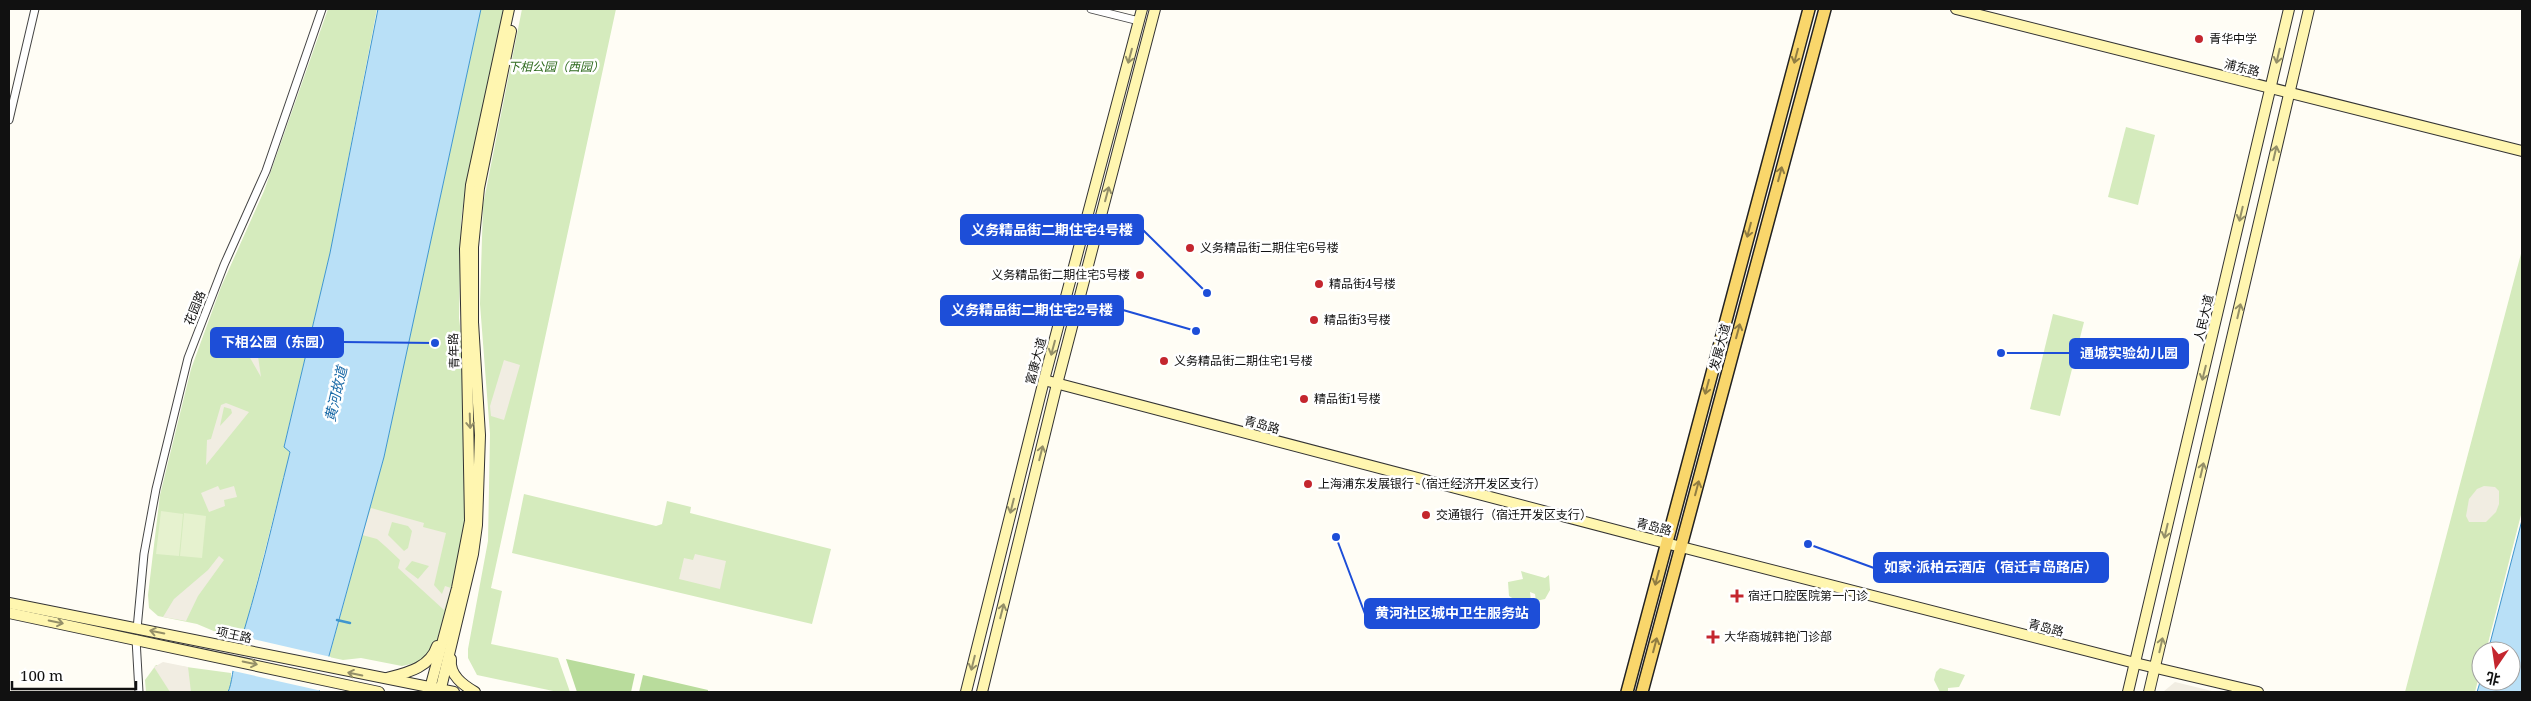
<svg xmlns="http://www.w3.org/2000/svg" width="2531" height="701" font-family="'Noto Serif','Noto Sans SC',serif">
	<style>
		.green { fill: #d5ebbd }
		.forest { fill: #b9dc9c }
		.pitch { fill: #e6f2cf }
		.plaza { fill: #f1ede2; fill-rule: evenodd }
		.water { fill: #b9e0f7; stroke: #3f96cf }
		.pier { fill: #fffdf5 }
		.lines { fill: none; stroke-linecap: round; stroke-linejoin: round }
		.stream { stroke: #3f96cf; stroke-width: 2.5 }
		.street-casing { stroke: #444; stroke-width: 9 }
		.secondary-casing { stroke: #333; stroke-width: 12 }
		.primary-casing { stroke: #222; stroke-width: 14 }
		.street { stroke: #fff; stroke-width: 7 }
		.secondary { stroke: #fff6b0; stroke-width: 10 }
		.primary { stroke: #f9d66b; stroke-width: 11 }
		.oneway { stroke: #948f68 }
		.oneway2 { stroke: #917d42 }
		.poi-dot { fill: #c4262e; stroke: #fff; stroke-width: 2 }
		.labels { text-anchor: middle; stroke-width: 5; stroke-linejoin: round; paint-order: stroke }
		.poi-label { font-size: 12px; fill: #111; stroke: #fff; text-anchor: start }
		.park-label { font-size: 12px; font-style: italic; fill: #2f6b1f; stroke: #fff }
		.street-label { font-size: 12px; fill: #111; stroke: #fff }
		.water-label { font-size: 14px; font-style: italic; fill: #1768a6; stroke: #fff }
		.leader { fill: none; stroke: #1d4ed8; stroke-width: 2 }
		.callout-dot { fill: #1d4ed8; stroke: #fff; stroke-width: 2 }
		.callout { fill: #1d4ed8; stroke: #1d4ed8; stroke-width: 2 }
		.callout-label { font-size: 14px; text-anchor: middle; font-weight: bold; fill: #fff }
	</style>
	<rect width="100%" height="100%" fill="#fffdf5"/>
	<g class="green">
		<path d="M 328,9 L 377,9 L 330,253 L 284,446 L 290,452 L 244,633 L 231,636 L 216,632 L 197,624 L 158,616 L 149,608 L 148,595 L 160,495 L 191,369 L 221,287 L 264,191 Z"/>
		<path d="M 481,9 L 504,9 L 466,185 L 461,221 L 459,318 L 465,367 L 465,521 L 457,568 L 436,644 L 420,662 L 402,666 L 361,658 L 343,660 L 329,657 L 384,457 Z"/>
		<path d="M 522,9 L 616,9 L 491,588 L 502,591 L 491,644 L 558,658 L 570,692 L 558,692 L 477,675 L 468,658 L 468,649 L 488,541 L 490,434 L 480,304 L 483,205 Z"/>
		<path d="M 2126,127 L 2155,135 L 2138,205 L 2108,197 Z"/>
		<path d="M 2522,250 L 2522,511 L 2486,651 L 2481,651 L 2481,668 L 2475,692 L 2405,692 Z"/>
		<path d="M 2053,314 L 2084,322 L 2060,416 L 2030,409 Z"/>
		<path d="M 524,494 L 656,526 L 662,524 L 667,501 L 691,507 L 690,513 L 831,549 L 812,624 L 512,553 Z"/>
		<path d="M 1521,571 L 1545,578 L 1549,575 L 1550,590 L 1545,599 L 1536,601 L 1535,594 L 1530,592 L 1531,601 C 1522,604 1516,600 1509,596 L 1508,582 L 1523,579 Z"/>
		<path d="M 156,665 L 179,666 L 231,673 L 231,687 L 228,692 L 146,692 L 145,680 Z"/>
		<path d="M 1940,668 L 1965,675 L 1959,687 L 1948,688 L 1948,692 L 1940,692 L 1934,680 L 1936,672 Z"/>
	</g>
	<g class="forest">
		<path d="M 566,659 L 635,674 L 631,692 L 577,692 Z"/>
		<path d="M 643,675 L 708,690 L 708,692 L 639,692 Z"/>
	</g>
	<g class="pitch">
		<path d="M 161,511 L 183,514 L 179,556 L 156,554 Z"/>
		<path d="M 184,513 L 206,516 L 202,558 L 180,556 Z"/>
	</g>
	<g class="plaza">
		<path d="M 254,329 L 261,377 L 249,356 L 250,340 Z"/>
		<path d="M 504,360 L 520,365 L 504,420 L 491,416 L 490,406 Z"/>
		<path d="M 226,403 L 249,412 L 206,465 L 207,440 L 211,439 L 221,405 ZM 224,407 L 231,409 L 232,413 L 220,426 Z"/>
		<path d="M 218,486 L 220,490 L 234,486 L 237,497 L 224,500 L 225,506 L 209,512 L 201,493 Z"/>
		<path d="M 2484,486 L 2495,487 L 2499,491 L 2499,504 L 2496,512 L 2486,522 L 2469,522 L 2466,516 L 2469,499 L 2477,489 Z"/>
		<path d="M 371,508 L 424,523 L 423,527 L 446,533 L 434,585 L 442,594 L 445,586 L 451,588 L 444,610 L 398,568 L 400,560 L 385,546 L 377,539 L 362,535 ZM 392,522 L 408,526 L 412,531 L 408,548 L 404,551 L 388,535 ZM 412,561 L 429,566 L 418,579 L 405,569 Z"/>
		<path d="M 695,554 L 726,561 L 720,589 L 679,579 L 684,558 L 693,560 Z"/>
		<path d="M 219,556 L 224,560 L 198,596 L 186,621 L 163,617 L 174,599 L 208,570 Z"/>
		<path d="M 163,662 L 188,667 L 191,692 L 170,692 L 154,667 Z"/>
		<path d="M 2175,682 L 2216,692 L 2163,692 Z"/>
	</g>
	<g class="water">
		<path d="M 378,9 L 481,9 L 384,457 L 319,692 L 228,692 C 232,684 233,666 236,656 C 258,589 273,520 290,452 L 284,447 L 330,253 Z"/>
		<path d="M 2522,520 L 2522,692 L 2477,692 L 2481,679 L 2481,681 L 2511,681 L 2511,651 L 2488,651 Z"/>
	</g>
	<path class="pier" d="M 240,636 L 331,657 L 322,691 L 229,670 Z"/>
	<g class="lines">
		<path class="stream" d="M 337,620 L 350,623"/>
		<defs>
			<g id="street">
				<path d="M 1091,9 L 1139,21"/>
				<path d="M 9,120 L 35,9"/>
				<path d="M 137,629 L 144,554 L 156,489 L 188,358 L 224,265 L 266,171 L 322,9"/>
				<path d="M 136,639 L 139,692"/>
			</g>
			<g id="secondary">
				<path d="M 1956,9 L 2522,151"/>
				<path d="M 1044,380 L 1650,539 L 2135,663 L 2258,692"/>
				<path d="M 9,603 L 454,692"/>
				<path d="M 9,613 L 379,692"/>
				<path d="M 451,659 C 449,675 463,685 475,692"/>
				<path d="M 387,678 C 406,673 430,668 437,646"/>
				<path d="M 429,692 L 457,588 L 470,521 L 465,249 L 471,185 L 509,9"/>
				<path d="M 440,692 L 473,554 L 477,525 L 480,435 L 473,322 L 473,247 L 479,188 L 511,31"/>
				<path d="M 966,692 L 1044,380 L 1142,9"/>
				<path d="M 982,692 L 1057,384 L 1155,9"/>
				<path d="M 2128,692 L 2289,9"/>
				<path d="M 2149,692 L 2309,9"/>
			</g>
			<g id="primary">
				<path d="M 1627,692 L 1809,9"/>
				<path d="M 1642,692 L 1825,9"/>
			</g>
		</defs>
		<use href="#street" class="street-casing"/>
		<use href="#secondary" class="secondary-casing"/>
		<use href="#primary" class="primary-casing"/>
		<use href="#street" class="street"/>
		<use href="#secondary" class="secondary"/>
		<use href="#primary" class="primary"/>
	</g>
	<defs><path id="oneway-shaft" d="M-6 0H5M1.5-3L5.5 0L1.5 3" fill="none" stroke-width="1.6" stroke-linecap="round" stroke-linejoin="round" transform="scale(1.25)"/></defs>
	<g class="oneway">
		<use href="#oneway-shaft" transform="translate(1130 56) rotate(105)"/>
		<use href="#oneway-shaft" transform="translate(2278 56) rotate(103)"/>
		<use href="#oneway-shaft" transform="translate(2275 153) rotate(-77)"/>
		<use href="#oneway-shaft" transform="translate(1107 194) rotate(-75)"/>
		<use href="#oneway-shaft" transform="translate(2241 214) rotate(103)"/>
		<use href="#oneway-shaft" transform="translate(2239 311) rotate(-77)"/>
		<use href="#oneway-shaft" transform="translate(1053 348) rotate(105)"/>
		<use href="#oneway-shaft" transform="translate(2204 373) rotate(104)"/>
		<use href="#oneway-shaft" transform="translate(470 421) rotate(88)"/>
		<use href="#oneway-shaft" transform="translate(1041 453) rotate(-76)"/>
		<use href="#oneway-shaft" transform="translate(2202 470) rotate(-77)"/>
		<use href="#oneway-shaft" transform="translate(1012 506) rotate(104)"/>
		<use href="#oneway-shaft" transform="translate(2166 531) rotate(103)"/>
		<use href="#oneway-shaft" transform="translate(1002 611) rotate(-76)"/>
		<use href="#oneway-shaft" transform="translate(56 622) rotate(12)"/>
		<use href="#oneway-shaft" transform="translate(157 632) rotate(-169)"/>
		<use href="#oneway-shaft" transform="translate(2161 645) rotate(-77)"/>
		<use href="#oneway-shaft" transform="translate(250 663) rotate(12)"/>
		<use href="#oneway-shaft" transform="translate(973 663) rotate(104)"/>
		<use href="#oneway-shaft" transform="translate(355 674) rotate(-168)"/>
	</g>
	<g class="oneway2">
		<use href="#oneway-shaft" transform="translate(1796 56) rotate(105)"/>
		<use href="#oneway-shaft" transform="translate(1780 174) rotate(-75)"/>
		<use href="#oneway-shaft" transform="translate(1749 230) rotate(105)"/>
		<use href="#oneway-shaft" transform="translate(1738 331) rotate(-75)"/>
		<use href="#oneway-shaft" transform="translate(1707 387) rotate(105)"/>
		<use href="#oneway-shaft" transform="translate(1697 488) rotate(-75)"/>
		<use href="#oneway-shaft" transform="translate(1657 578) rotate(105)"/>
		<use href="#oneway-shaft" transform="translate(1655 645) rotate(-75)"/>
	</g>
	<g class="poi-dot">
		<circle cx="2199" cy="39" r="5"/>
		<circle cx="1190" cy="248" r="5"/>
		<circle cx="1140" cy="275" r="5"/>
		<circle cx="1319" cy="284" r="5"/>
		<circle cx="1314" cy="320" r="5"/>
		<circle cx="1164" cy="361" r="5"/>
		<circle cx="1304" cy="399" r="5"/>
		<circle cx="1308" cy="484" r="5"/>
		<circle cx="1426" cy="515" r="5"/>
		<path d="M1734.5 588.5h5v5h5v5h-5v5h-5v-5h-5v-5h5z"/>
		<path d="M1710.5 629.5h5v5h5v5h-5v5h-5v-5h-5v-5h5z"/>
	</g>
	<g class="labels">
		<g class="poi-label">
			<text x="2209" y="43">青华中学</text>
			<text x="1200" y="252">义务精品街二期住宅6号楼</text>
			<text x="1130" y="279" text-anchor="end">义务精品街二期住宅5号楼</text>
			<text x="1329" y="288">精品街4号楼</text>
			<text x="1324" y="324">精品街3号楼</text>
			<text x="1174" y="365">义务精品街二期住宅1号楼</text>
			<text x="1314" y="403">精品街1号楼</text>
			<text x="1318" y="488">上海浦东发展银行（宿迁经济开发区支行）</text>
			<text x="1436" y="519">交通银行（宿迁开发区支行）</text>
			<text x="1748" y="600">宿迁口腔医院第一门诊</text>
			<text x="1724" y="641">大华商城韩艳门诊部</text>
		</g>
		<g class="park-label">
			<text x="556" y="71">下相公园（西园）</text>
		</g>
		<g class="street-label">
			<text transform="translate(2242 68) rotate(14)" y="4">浦东路</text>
			<text transform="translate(195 308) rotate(-68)" y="4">花园路</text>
			<text transform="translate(2204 318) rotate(-77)" y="4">人民大道</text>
			<text transform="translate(1720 347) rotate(-75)" y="4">发展大道</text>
			<text transform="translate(454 351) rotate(-92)" y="4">青年路</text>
			<text transform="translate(1036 361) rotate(-75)" y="4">富康大道</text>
			<text transform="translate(1262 425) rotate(15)" y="4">青岛路</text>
			<text transform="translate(1654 527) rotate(14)" y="4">青岛路</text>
			<text transform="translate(2046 628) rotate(14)" y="4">青岛路</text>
			<text transform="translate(234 635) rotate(12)" y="4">项王路</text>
		</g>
		<g class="water-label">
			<text transform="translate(336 394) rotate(-77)" y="5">黄河故道</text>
		</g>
	</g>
	<path class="leader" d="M1207 293L1143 230M1196 331L1123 310M435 343L343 342M2001 353L2070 353M1808 544L1874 568M1336 537L1365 614"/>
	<g class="callout-dot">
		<circle cx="1207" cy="293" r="5"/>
		<circle cx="1196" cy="331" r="5"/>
		<circle cx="435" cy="343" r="5"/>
		<circle cx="2001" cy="353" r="5"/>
		<circle cx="1808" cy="544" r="5"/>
		<circle cx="1336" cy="537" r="5"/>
	</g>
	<g class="callout">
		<rect x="961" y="215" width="182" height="29" rx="5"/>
		<rect x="941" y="296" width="182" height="29" rx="5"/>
		<rect x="211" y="328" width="132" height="29" rx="5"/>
		<rect x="2070" y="339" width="118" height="29" rx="5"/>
		<rect x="1874" y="553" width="234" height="29" rx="5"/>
		<rect x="1365" y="599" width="174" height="29" rx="5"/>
	</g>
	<g class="callout-label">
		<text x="1052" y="235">义务精品街二期住宅4号楼</text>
		<text x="1032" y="315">义务精品街二期住宅2号楼</text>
		<text x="277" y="347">下相公园（东园）</text>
		<text x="2129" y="358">通城实验幼儿园</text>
		<text x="1991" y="572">如家·派柏云酒店（宿迁青岛路店）</text>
		<text x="1452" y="618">黄河社区城中卫生服务站</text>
	</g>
	<rect width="2531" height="701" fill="none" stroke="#111111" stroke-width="20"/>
	<g transform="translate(2496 666) rotate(193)"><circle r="24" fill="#ffffff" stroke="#a0a0a0"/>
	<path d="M0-4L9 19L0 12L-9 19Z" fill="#c4262e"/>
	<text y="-8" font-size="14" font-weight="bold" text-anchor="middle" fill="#111111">北</text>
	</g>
	<path d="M12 681v8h124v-8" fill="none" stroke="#111111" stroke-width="2.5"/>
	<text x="20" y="681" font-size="15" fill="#111111" stroke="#ffffff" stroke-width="4" paint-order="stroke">100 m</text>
</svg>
